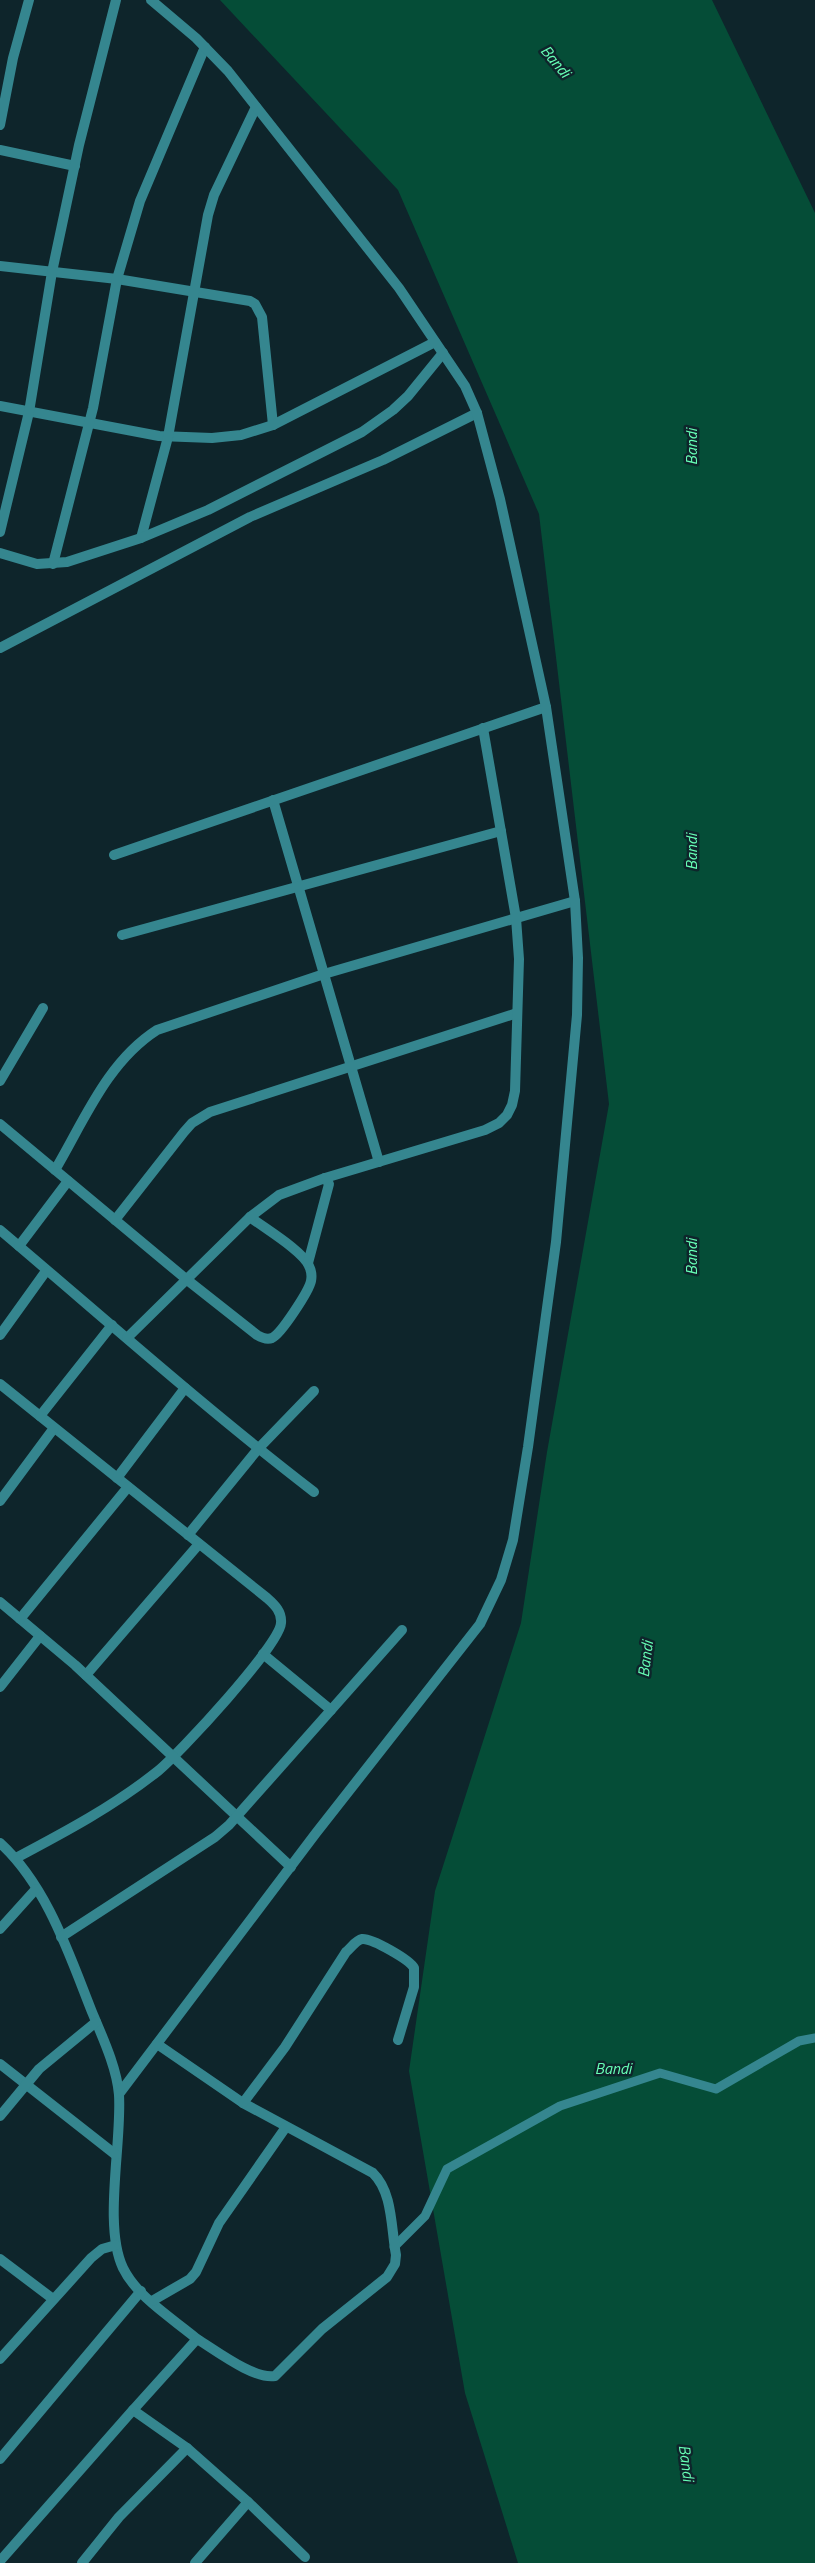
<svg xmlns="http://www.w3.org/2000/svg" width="815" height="2563" font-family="'Titillium Web',sans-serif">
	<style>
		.water { fill: #054d37 }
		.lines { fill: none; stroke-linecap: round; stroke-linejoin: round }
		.lane { stroke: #35868f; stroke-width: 9 }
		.street { stroke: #35868f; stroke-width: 10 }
		.labels { text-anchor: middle; stroke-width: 5; stroke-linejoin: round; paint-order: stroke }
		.water-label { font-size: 16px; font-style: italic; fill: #67ffb6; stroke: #0e252b }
	</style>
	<rect width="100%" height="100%" fill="#0e252b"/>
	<path class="water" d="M 220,0 L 712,0 L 815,213 L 815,2563 L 518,2563 L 465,2393 L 409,2071 L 435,1891 L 521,1623 L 547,1452 L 609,1104 L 539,514 L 398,190 Z"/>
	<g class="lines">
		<path class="lane" d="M 394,2247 L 425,2216 L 447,2169 L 560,2106 L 660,2073 L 716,2089 L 799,2041 L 815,2038"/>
		<g class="street">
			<path d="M 0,125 L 13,58 L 29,0"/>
			<path d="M 0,150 L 75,166"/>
			<path d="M 0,266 L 117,279 L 250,301 L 255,304 L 262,317 L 273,425"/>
			<path d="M 0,406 L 159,436 L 212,438 L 241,435 L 273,425 L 435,342"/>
			<path d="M 0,532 L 29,412 L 52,272 L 79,145 L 116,0"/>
			<path d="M 141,538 L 168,437 L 208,215 L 214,195 L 256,107"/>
			<path d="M 0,553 L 37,564 L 67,562 L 141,538 L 208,510 L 362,432 L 393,410 L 408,396 L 443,353"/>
			<path d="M 53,564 L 93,408 L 117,279 L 140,201 L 205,47"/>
			<path d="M 0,648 L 250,517 L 383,460 L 477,413"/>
			<path d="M 273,800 L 379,1162"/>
			<path d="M 114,855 L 546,707"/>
			<path d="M 122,935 L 501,831"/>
			<path d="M 0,1081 L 43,1008"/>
			<path d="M 0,1124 L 186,1279 L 257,1335 C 262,1338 267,1340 272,1338 C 281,1334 309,1291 311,1281 C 312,1276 311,1270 309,1266 C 303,1251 264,1228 250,1217"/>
			<path d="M 55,1170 C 84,1121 107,1062 157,1030 L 324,974 L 575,901"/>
			<path d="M 115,1220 L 184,1132 L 192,1123 L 210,1112 L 517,1013"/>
			<path d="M 0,1230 C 104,1318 206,1409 314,1492"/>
			<path d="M 19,1246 L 68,1181"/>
			<path d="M 308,1263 L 329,1184 L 325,1178"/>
			<path d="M 0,1335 L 46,1271"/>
			<path d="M 127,1338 L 250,1217 L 279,1195 L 325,1178 L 485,1130 L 499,1123 L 507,1115 L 512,1105 L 515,1091 L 519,959 L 516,918 L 483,728"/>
			<path d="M 0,1384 L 267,1598 C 275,1605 282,1612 281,1623 C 280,1645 179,1754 158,1771 C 114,1806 65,1832 16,1858"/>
			<path d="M 40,1416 L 112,1325"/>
			<path d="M 117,1478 L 185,1388"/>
			<path d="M 0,1501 L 54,1428"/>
			<path d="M 188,1535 L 258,1449 L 314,1391"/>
			<path d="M 0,1602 L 75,1665 L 291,1867"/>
			<path d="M 20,1619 L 128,1487"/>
			<path d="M 263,1654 L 331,1710"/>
			<path d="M 86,1675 L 199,1544"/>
			<path d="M 0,1687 L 40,1636"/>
			<path d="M 0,1843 C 47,1886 69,1954 92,2012 C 102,2036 117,2068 119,2095 C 122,2143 103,2226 123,2268 C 137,2297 172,2318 197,2339 L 133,2410 L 187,2448 L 248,2502 L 195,2563"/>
			<path d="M 0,1929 L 36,1889"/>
			<path d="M 61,1937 L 215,1837 L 229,1825 L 402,1630"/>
			<path d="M 157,2044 L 243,2103 L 373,2173 C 393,2192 391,2229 396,2255 L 395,2264 L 387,2277 L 322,2329 L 275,2376 C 254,2380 214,2349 197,2339"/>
			<path d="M 0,2064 L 116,2155"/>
			<path d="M 119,2094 L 316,1833 L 480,1624 L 501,1580 L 513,1540 L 528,1447 L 556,1242 L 577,1015 L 578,958 L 575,901 L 546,707 L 500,499 L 477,413 L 465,386 L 399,288 L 228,71 L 196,38 L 151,0"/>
			<path d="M 243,2103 L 285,2047 L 346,1952 C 351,1948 356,1940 362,1939 C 372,1938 410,1960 414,1968 L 414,1987 L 398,2040"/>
			<path d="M 0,2116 L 39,2069 L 96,2022"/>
			<path d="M 0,2259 L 53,2299"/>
			<path d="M 152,2301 L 190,2279 L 196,2272 L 219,2223 L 286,2127"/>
			<path d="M 0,2359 L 91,2258 L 102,2249 L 116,2245"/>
			<path d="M 0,2459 L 141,2291"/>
			<path d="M 248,2502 L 305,2557"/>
			<path d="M 0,2561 L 133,2410"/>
			<path d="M 82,2563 L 119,2517 L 187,2448"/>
		</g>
	</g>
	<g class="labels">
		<g class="water-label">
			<text transform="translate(556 61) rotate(50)" y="6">Bandi</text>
			<text transform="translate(691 447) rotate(-90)" y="6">Bandi</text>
			<text transform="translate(691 852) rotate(-90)" y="6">Bandi</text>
			<text transform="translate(691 1257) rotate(-90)" y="6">Bandi</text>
			<text transform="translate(645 1659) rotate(-83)" y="6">Bandi</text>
			<text x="613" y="2074">Bandi</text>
			<text transform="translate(687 2463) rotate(83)" y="6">Bandi</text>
		</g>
	</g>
</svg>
